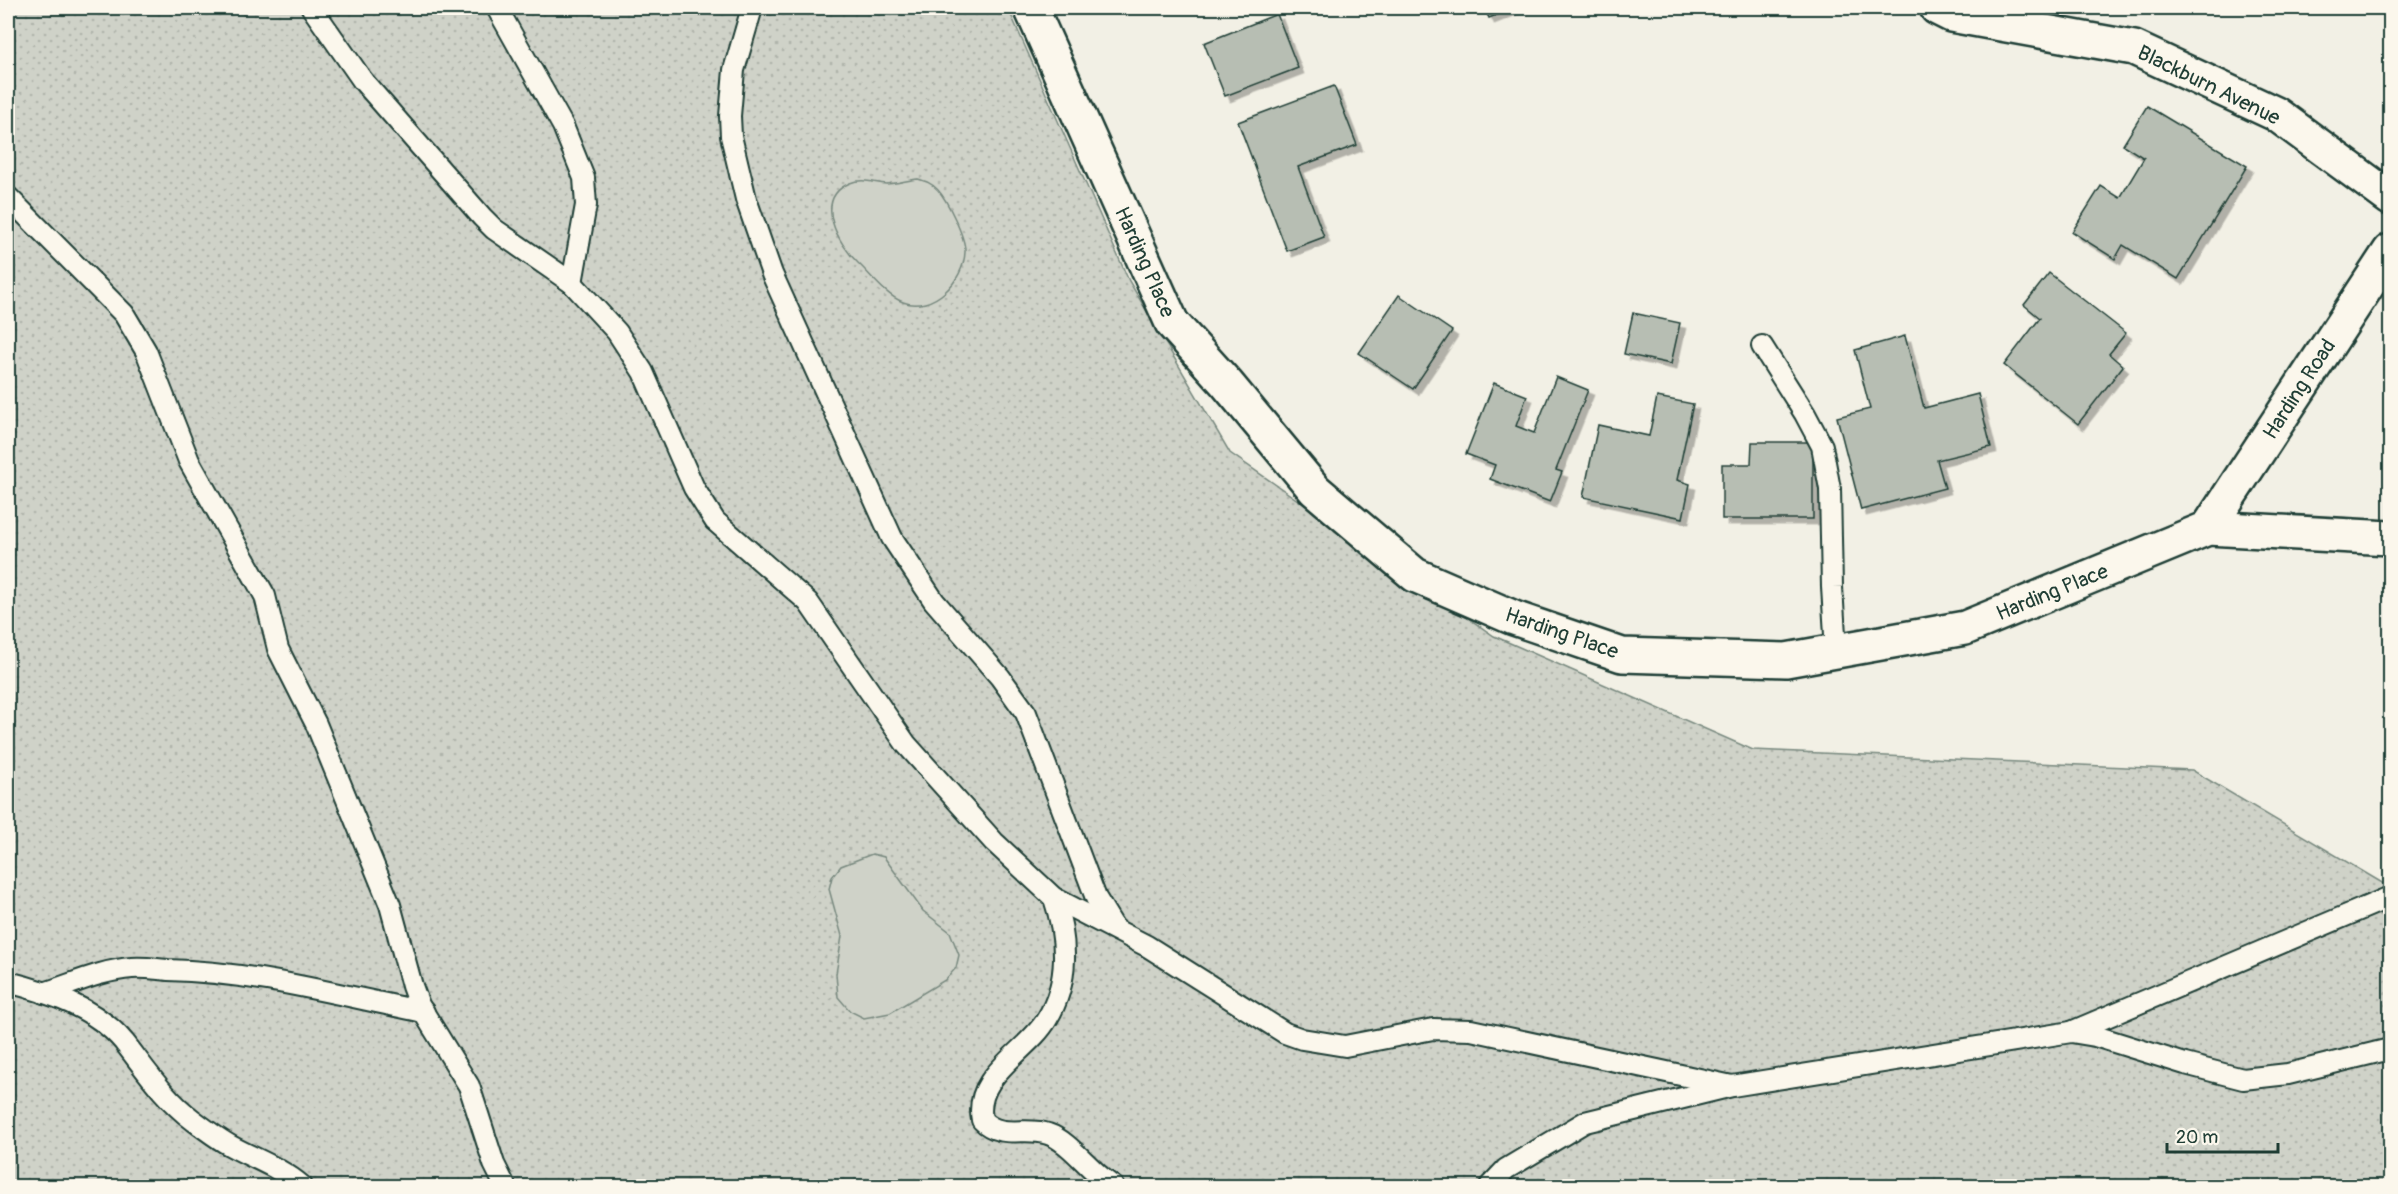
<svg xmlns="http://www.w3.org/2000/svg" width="2398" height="1194" font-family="Pangolin,sans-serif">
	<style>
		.grass { fill: url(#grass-dots); stroke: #77887e; stroke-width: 1.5 }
		.green { fill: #cfd2c8; stroke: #77887e; stroke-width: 1.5 }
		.building { fill: #b7beb3; stroke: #1f3d34; stroke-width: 1.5; filter: url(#shadow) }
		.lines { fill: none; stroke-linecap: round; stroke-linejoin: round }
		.service-casing { stroke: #1f3d34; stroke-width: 24 }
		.minor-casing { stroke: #1f3d34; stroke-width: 38 }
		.secondary-casing { stroke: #1f3d34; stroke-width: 38 }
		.service { stroke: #fbf7ec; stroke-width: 20 }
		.minor { stroke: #fbf7ec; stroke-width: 33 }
		.secondary { stroke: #fbf7ec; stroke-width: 33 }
		.labels { text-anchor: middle; stroke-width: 4.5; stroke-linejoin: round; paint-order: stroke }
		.street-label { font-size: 21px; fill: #1f3d34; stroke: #fbf7ec }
	</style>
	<defs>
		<pattern id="grass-dots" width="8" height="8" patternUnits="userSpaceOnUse" patternTransform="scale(1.5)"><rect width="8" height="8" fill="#cfd2c8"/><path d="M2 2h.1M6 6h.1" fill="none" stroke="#b1b5ac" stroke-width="1.8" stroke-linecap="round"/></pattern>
		<filter id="shadow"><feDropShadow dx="5.5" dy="5.5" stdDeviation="0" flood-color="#0004"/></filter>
	</defs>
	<rect width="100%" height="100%" fill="#f2f0e5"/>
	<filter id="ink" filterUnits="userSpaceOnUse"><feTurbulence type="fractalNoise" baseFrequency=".0167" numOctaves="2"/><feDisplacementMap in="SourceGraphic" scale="12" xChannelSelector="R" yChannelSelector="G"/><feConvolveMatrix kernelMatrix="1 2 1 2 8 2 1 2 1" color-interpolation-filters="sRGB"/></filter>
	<g filter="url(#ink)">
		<path class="grass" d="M 8,8 L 1008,8 L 1129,281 L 1230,453 L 1494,636 L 1753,750 L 2192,770 L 2384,884 L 2390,878 L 2390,1186 L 8,1186 Z"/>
		<g class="green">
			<path d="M 918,179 C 925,181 932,183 938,190 C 947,200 966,238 965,252 C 964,281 933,313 903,302 C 886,296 871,275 858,263 C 839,245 812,199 850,183 C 862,178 874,183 886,184 C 896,184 908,180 918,179 Z"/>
			<path d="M 872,854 L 884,857 L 923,911 L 950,932 L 959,955 L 956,968 L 945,980 L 890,1013 L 864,1018 L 850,1011 L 838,997 L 836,974 L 842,936 L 829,889 L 832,877 L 841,866 Z"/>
		</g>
		<g class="building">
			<path d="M 1484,8 L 1514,8 L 1489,18 Z"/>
			<path d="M 1277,14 L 1298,68 L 1225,96 L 1204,43 Z"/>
			<path d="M 1334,86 L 1357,145 L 1298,167 L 1324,237 L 1287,251 L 1238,122 Z"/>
			<path d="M 2147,106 L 2247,166 L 2178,279 L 2123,245 L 2115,259 L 2072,232 L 2101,186 L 2120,198 L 2144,158 L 2123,145 Z"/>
			<path d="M 2049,273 L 2126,333 L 2109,354 L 2123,366 L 2078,424 L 2004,365 L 2040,318 L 2024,305 Z"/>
			<path d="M 1399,295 L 1452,331 L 1413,389 L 1359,353 Z"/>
			<path d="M 1633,313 L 1680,323 L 1671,364 L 1624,354 Z"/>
			<path d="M 1905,336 L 1924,408 L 1978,394 L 1991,447 L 1937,460 L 1945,488 L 1861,510 L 1837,417 L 1870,409 L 1855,350 Z"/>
			<path d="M 1556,377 L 1588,390 L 1556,470 L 1562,472 L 1550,502 L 1490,479 L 1495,465 L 1466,454 L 1494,383 L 1527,396 L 1516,426 L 1534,433 Z"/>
			<path d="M 1657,397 L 1693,404 L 1677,480 L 1690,484 L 1683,518 L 1583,497 L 1598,425 L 1649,436 Z"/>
			<path d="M 1752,442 L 1813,442 L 1813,519 L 1722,519 L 1722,464 L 1751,464 Z"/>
		</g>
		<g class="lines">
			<defs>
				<g id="service">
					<path d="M 312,8 L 363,81 L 482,217 L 494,229 L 572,283 L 617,332 L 643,372 L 694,488 L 715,521 L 808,602 L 906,744 L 994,842 L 1054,898 L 1147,946 L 1285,1033 L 1302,1039 L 1345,1046 L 1433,1029 L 1471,1030 L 1732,1086"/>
					<path d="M 497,8 L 563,126 L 584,178 L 586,205 L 572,283"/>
					<path d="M 752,8 L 734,70 L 730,116 L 731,136 L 746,199 L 772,274 L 892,538 L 934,601 L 1000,677 L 1026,713 L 1096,898 L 1115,929"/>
					<path d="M 8,197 L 124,314 L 146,351 L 189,461 L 265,596 L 278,649 L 316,724 L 390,905 L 412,986 L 419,1005 L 469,1086 L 494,1164 L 505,1186"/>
					<path d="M 1762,346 L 1805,414 L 1822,446 L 1830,489 L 1832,587 L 1836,651"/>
					<path d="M 1054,898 C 1067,937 1070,982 1047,1019 C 1028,1052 973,1075 982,1120 C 1001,1140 1025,1126 1048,1134 C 1070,1141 1091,1173 1113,1186"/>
					<path d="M 8,982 C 48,992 96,1008 124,1042 C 146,1070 164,1098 193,1120 C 205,1129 218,1139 231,1146 C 255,1159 281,1168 302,1186"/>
					<path d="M 44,993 C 72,984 102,970 132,968 C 144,967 156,969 168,970 C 255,972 339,995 424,1012"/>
					<path d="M 2071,1032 L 2095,1036 L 2185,1064 L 2243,1079 L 2288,1074 L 2390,1049"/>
					<path d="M 1490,1186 L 1506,1169 L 1585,1122 L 1732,1086 L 2071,1032 L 2390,897"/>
				</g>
				<g id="minor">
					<path d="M 1937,8 L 1951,15 L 2134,48 L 2276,114 L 2390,198"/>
					<path d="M 2208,528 L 2390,251"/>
				</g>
				<path id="secondary" d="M 1031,8 L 1172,323 L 1227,384 L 1315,490 L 1415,575 L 1514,618 L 1622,655 L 1786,660 L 1965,628 L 2208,528 L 2390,538"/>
			</defs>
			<use href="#service" class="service-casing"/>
			<use href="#minor" class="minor-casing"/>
			<use href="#secondary" class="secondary-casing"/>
			<use href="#service" class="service"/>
			<use href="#minor" class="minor"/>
			<use href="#secondary" class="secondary"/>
		</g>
	</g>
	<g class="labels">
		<g class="street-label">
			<text transform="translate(2209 85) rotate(26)" y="7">Blackburn Avenue</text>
			<text transform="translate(1145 262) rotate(66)" y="7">Harding Place</text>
			<text transform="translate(2299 389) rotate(-57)" y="7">Harding Road</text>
			<text transform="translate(2052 592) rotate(-22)" y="7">Harding Place</text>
			<text transform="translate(1562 633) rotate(19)" y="7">Harding Place</text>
		</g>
	</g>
	<rect width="2398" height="1194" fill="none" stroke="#fbf7ec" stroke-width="30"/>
	<rect x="15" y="15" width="2368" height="1164" fill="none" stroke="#1f3d34" stroke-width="2" filter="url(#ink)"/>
	<path d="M2167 1143v9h111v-9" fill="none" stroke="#1f3d34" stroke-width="3"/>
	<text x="2176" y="1143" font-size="18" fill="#1f3d34" stroke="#fbf7ec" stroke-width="4.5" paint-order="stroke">20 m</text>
</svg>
